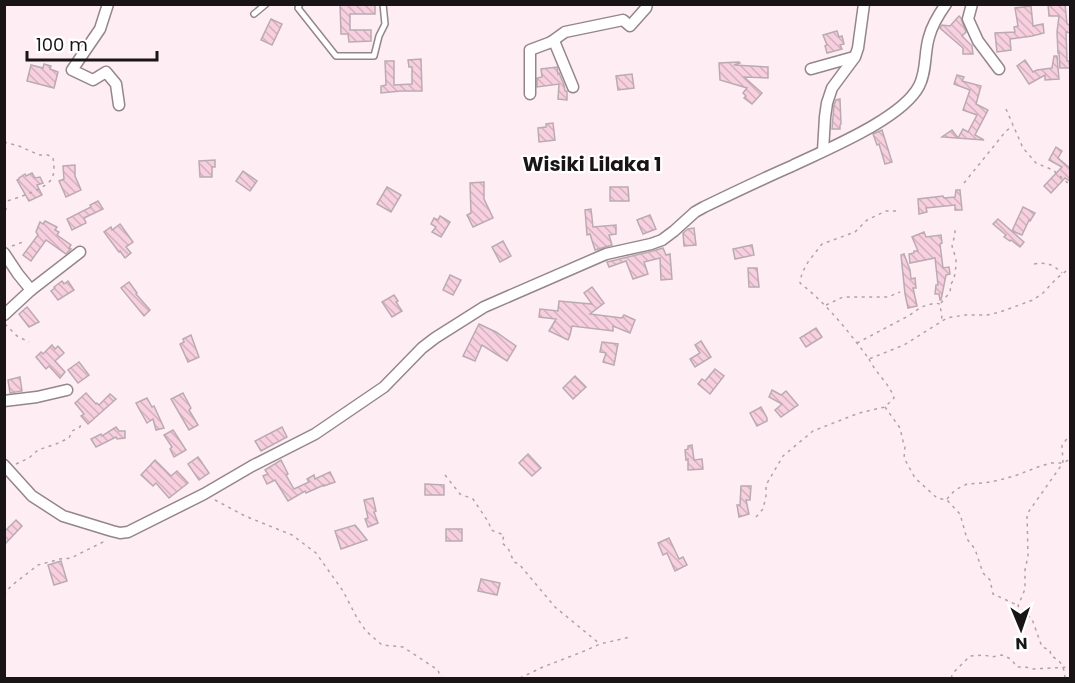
<svg xmlns="http://www.w3.org/2000/svg" width="1075" height="683" font-family="Poppins,sans-serif">
	<style>
		.building { fill: url(#building-back-hatch); stroke: #baabb1; stroke-width: 1.5 }
		.lines { fill: none; stroke-linecap: round; stroke-linejoin: round }
		.lane-casing { stroke: #94868b; stroke-width: 8 }
		.street-casing { stroke: #94868b; stroke-width: 13 }
		.path { stroke: #afa3a8; stroke-width: 1.5; stroke-dasharray: 3 4.5; stroke-linecap: butt }
		.lane { stroke: #fff; stroke-width: 5 }
		.street { stroke: #fff; stroke-width: 10 }
		.labels { text-anchor: middle; stroke-width: 4.5; stroke-linejoin: round; paint-order: stroke }
		.quarter-label { font-size: 20px; font-weight: bold; fill: #191416; stroke: #fff }
	</style>
	<defs>
		<pattern id="building-back-hatch" width="6" height="6" patternUnits="userSpaceOnUse" patternTransform="scale(1.5)"><rect width="6" height="6" fill="#f7cfdf"/><path d="M-1 5l2 2M0 0l6 6M5-1l2 2" fill="none" stroke="#d3b1bf"/></pattern>
	</defs>
	<rect width="100%" height="100%" fill="#feeef4"/>
	<g class="building">
		<path d="M 340,4 L 375,4 L 375,14 L 350,14 L 350,30 L 371,30 L 371,41 L 349,42 L 348,34 L 341,34 Z"/>
		<path d="M 1048,4 L 1065,4 L 1067,24 L 1071,25 L 1071,33 L 1066,32 L 1067,61 L 1069,61 L 1070,68 L 1060,68 L 1059,53 L 1058,53 L 1057,32 L 1059,16 L 1049,16 Z"/>
		<path d="M 1031,6 L 1033,26 L 1043,24 L 1044,33 L 1032,36 L 1010,39 L 1011,50 L 997,52 L 995,33 L 1015,32 L 1014,27 L 1018,26 L 1015,8 Z"/>
		<path d="M 959,16 L 961,18 L 966,32 L 962,36 L 972,46 L 973,54 L 963,54 L 963,48 L 940,28 L 942,25 L 950,26 Z"/>
		<path d="M 271,19 L 282,24 L 272,45 L 261,40 Z"/>
		<path d="M 837,31 L 839,37 L 842,36 L 844,44 L 840,45 L 842,49 L 827,53 L 825,46 L 827,45 L 823,35 Z"/>
		<path d="M 1054,56 L 1057,56 L 1059,79 L 1045,80 L 1045,75 L 1029,84 L 1017,66 L 1025,60 L 1033,72 L 1037,70 L 1052,68 Z"/>
		<path d="M 421,59 L 422,91 L 401,91 L 381,93 L 381,86 L 386,85 L 385,61 L 394,61 L 394,85 L 412,84 L 412,67 L 409,67 L 408,60 Z"/>
		<path d="M 739,62 L 740,63 L 734,65 L 768,67 L 768,78 L 744,77 L 762,93 L 752,104 L 744,98 L 746,96 L 743,93 L 747,88 L 720,80 L 719,63 Z"/>
		<path d="M 44,64 L 51,66 L 50,69 L 58,72 L 54,88 L 27,81 L 31,65 L 43,68 Z"/>
		<path d="M 557,67 L 558,74 L 559,73 L 564,85 L 565,91 L 567,91 L 567,100 L 558,99 L 559,84 L 537,87 L 537,78 L 542,77 L 541,69 Z"/>
		<path d="M 632,74 L 634,88 L 618,90 L 616,76 Z"/>
		<path d="M 957,75 L 964,77 L 962,81 L 981,86 L 976,104 L 988,110 L 975,135 L 984,140 L 942,137 L 952,130 L 958,138 L 963,129 L 968,132 L 977,115 L 963,110 L 970,90 L 954,84 Z"/>
		<path d="M 840,99 L 841,124 L 840,125 L 840,129 L 832,129 L 834,105 L 836,100 Z"/>
		<path d="M 553,123 L 555,140 L 539,142 L 538,128 L 546,127 L 546,124 Z"/>
		<path d="M 882,130 L 892,162 L 885,164 L 879,144 L 877,145 L 873,134 Z"/>
		<path d="M 1056,147 L 1062,151 L 1058,158 L 1071,169 L 1071,182 L 1065,178 L 1051,193 L 1044,186 L 1062,167 L 1049,160 Z"/>
		<path d="M 215,160 L 215,167 L 212,167 L 212,177 L 200,177 L 199,161 Z"/>
		<path d="M 75,165 L 75,176 L 81,190 L 66,197 L 59,181 L 64,179 L 63,166 Z"/>
		<path d="M 243,171 L 257,181 L 250,191 L 236,181 Z"/>
		<path d="M 32,173 L 35,178 L 40,177 L 43,183 L 37,185 L 42,195 L 29,201 L 17,180 L 19,179 L 19,178 L 25,174 L 26,176 Z"/>
		<path d="M 484,182 L 484,199 L 493,218 L 473,227 L 467,215 L 471,213 L 470,183 Z"/>
		<path d="M 387,187 L 401,195 L 391,212 L 377,204 Z"/>
		<path d="M 610,187 L 628,187 L 629,201 L 610,201 Z"/>
		<path d="M 956,190 L 960,190 L 962,210 L 955,210 L 955,205 L 926,208 L 927,212 L 919,214 L 918,199 L 943,196 L 944,198 L 955,197 Z"/>
		<path d="M 98,201 L 103,209 L 84,218 L 86,223 L 72,230 L 67,219 L 91,207 L 90,205 Z"/>
		<path d="M 1023,207 L 1035,213 L 1030,221 L 1029,220 L 1022,235 L 1012,231 Z"/>
		<path d="M 591,209 L 593,227 L 616,225 L 616,234 L 609,235 L 612,245 L 595,250 L 590,234 L 587,235 L 585,210 Z"/>
		<path d="M 650,215 L 656,229 L 643,234 L 637,220 Z"/>
		<path d="M 440,216 L 450,222 L 441,237 L 432,232 L 436,227 L 431,224 L 434,218 L 438,220 Z"/>
		<path d="M 998,219 L 1024,242 L 1020,247 L 1011,240 L 1010,241 L 1004,237 L 1006,235 L 993,224 Z"/>
		<path d="M 45,221 L 57,227 L 55,230 L 59,232 L 57,235 L 71,245 L 69,248 L 71,249 L 66,254 L 46,240 L 31,261 L 23,255 L 38,235 L 36,232 L 40,222 L 43,224 Z"/>
		<path d="M 120,224 L 133,242 L 126,247 L 131,253 L 125,258 L 120,251 L 119,252 L 104,232 L 111,227 L 112,230 Z"/>
		<path d="M 694,228 L 696,245 L 684,246 L 683,233 L 688,229 Z"/>
		<path d="M 924,232 L 926,237 L 941,235 L 942,243 L 940,244 L 943,268 L 949,267 L 950,274 L 946,275 L 941,300 L 940,300 L 939,294 L 935,294 L 936,285 L 938,285 L 935,258 L 910,263 L 909,254 L 914,253 L 914,251 L 918,251 L 912,237 Z"/>
		<path d="M 503,241 L 511,256 L 500,262 L 492,247 Z"/>
		<path d="M 752,245 L 754,255 L 735,259 L 733,249 Z"/>
		<path d="M 663,248 L 666,255 L 670,254 L 672,279 L 661,280 L 660,258 L 644,262 L 648,274 L 633,279 L 626,261 L 609,267 L 607,262 L 653,251 Z"/>
		<path d="M 904,254 L 910,270 L 911,279 L 915,278 L 916,288 L 913,288 L 917,306 L 908,308 L 905,294 L 901,255 Z"/>
		<path d="M 748,268 L 757,268 L 759,287 L 749,287 Z"/>
		<path d="M 450,275 L 461,280 L 453,295 L 443,290 Z"/>
		<path d="M 62,281 L 64,284 L 68,281 L 74,290 L 58,300 L 51,291 L 55,288 L 54,287 Z"/>
		<path d="M 129,282 L 137,293 L 136,294 L 150,310 L 144,316 L 121,288 Z"/>
		<path d="M 592,287 L 604,303 L 590,314 L 622,318 L 624,315 L 635,320 L 630,333 L 613,326 L 613,331 L 572,326 L 570,335 L 568,340 L 549,331 L 556,319 L 539,317 L 540,309 L 558,311 L 559,301 L 592,304 L 584,293 Z"/>
		<path d="M 394,295 L 398,301 L 396,302 L 402,311 L 392,317 L 382,302 Z"/>
		<path d="M 27,307 L 39,322 L 29,327 L 19,314 Z"/>
		<path d="M 479,324 L 496,332 L 516,346 L 507,361 L 482,345 L 475,361 L 463,356 Z"/>
		<path d="M 816,328 L 822,337 L 806,347 L 800,338 Z"/>
		<path d="M 191,335 L 199,357 L 188,362 L 180,344 L 184,342 L 183,339 Z"/>
		<path d="M 701,341 L 711,357 L 695,367 L 690,359 L 700,353 L 695,345 Z"/>
		<path d="M 602,342 L 618,344 L 614,365 L 603,362 L 606,353 L 600,352 Z"/>
		<path d="M 52,345 L 55,349 L 58,346 L 64,353 L 55,361 L 65,372 L 60,378 L 49,366 L 46,369 L 36,357 L 41,352 L 43,354 Z"/>
		<path d="M 79,362 L 89,375 L 78,383 L 68,370 Z"/>
		<path d="M 715,369 L 724,376 L 710,394 L 698,384 L 702,379 L 705,381 Z"/>
		<path d="M 575,376 L 586,387 L 573,399 L 563,388 Z"/>
		<path d="M 20,377 L 22,391 L 10,393 L 8,380 Z"/>
		<path d="M 772,390 L 781,395 L 786,391 L 798,405 L 781,417 L 775,410 L 782,404 L 769,397 Z"/>
		<path d="M 86,393 L 96,404 L 97,403 L 99,405 L 110,394 L 116,399 L 88,424 L 81,416 L 84,414 L 75,403 Z"/>
		<path d="M 183,393 L 191,408 L 189,410 L 198,425 L 189,430 L 171,399 Z"/>
		<path d="M 147,398 L 152,407 L 154,406 L 164,428 L 156,430 L 153,419 L 147,423 L 136,403 Z"/>
		<path d="M 761,407 L 767,418 L 767,421 L 757,426 L 750,413 Z"/>
		<path d="M 116,427 L 119,431 L 125,431 L 125,438 L 117,439 L 116,437 L 96,447 L 91,439 L 101,434 L 102,436 Z"/>
		<path d="M 282,427 L 287,437 L 261,451 L 255,441 Z"/>
		<path d="M 173,430 L 186,450 L 174,457 L 170,449 L 172,447 L 164,435 Z"/>
		<path d="M 692,445 L 694,460 L 702,459 L 703,469 L 688,470 L 688,459 L 686,460 L 685,450 L 688,449 L 688,446 Z"/>
		<path d="M 528,454 L 541,468 L 532,476 L 519,463 Z"/>
		<path d="M 198,457 L 209,473 L 199,480 L 188,464 Z"/>
		<path d="M 155,460 L 171,476 L 177,471 L 188,483 L 169,498 L 156,483 L 153,486 L 141,475 Z"/>
		<path d="M 281,460 L 288,474 L 286,475 L 294,489 L 309,482 L 307,479 L 314,475 L 315,479 L 330,472 L 335,482 L 324,486 L 324,485 L 306,493 L 305,491 L 288,501 L 275,480 L 267,484 L 263,476 L 268,474 L 265,470 Z"/>
		<path d="M 425,484 L 444,485 L 444,495 L 425,495 Z"/>
		<path d="M 741,486 L 751,486 L 750,500 L 746,500 L 749,514 L 739,517 L 737,505 L 740,505 Z"/>
		<path d="M 373,498 L 376,511 L 374,512 L 378,523 L 368,527 L 365,519 L 368,518 L 364,500 Z"/>
		<path d="M 16,520 L 22,526 L 4,545 L 4,532 Z"/>
		<path d="M 355,525 L 367,540 L 341,549 L 335,531 Z"/>
		<rect x="446" y="529" width="16" height="12"/>
		<path d="M 669,538 L 679,559 L 683,557 L 687,565 L 675,571 L 667,553 L 663,555 L 658,543 Z"/>
		<path d="M 61,561 L 67,581 L 54,585 L 48,565 Z"/>
		<path d="M 481,579 L 500,583 L 497,595 L 478,591 Z"/>
	</g>
	<g class="lines">
		<defs>
			<g id="lane">
				<path d="M 300,4 L 298,8 L 336,56 L 374,56 L 379,36 L 385,24 L 383,4"/>
				<path d="M 254,14 L 266,4"/>
			</g>
			<g id="street">
				<path d="M 108,4 L 100,29 L 72,70 L 93,80 L 106,72 L 116,84 L 119,105"/>
				<path d="M 972,4 L 968,19 L 978,41 L 999,69"/>
				<path d="M 551,42 L 565,32 L 623,20 L 630,26 L 646,8 L 647,4"/>
				<path d="M 811,69 L 854,57"/>
				<path d="M 530,94 L 530,50 L 554,41 L 573,87"/>
				<path d="M 823,151 L 825,117 L 827,103 L 832,88 L 855,57 L 858,48 L 864,4"/>
				<path d="M 4,253 L 18,274 L 31,290 L 80,252"/>
				<path d="M 4,315 L 31,290"/>
				<path d="M 4,401 L 37,397 L 67,390"/>
				<path d="M 4,465 L 32,496 L 63,516 L 112,531 L 120,533 L 128,532 L 204,494 L 252,466 L 315,434 L 384,387 L 422,348 L 435,338 L 484,307 L 606,254 L 651,244 L 662,240 L 674,231 L 695,212 L 704,207 C 733,193 762,179 792,166 C 825,150 902,119 919,86 C 927,71 924,53 929,37 C 932,25 939,14 946,4"/>
			</g>
		</defs>
		<use href="#lane" class="lane-casing"/>
		<use href="#street" class="street-casing"/>
		<g class="path">
			<path d="M 1006,109 L 1023,148 L 1036,163 L 1053,170 L 1070,185"/>
			<path d="M 4,142 L 19,146 L 39,155 L 48,155 L 53,158 C 54,164 55,172 52,178 C 47,189 17,198 4,202"/>
			<path d="M 964,183 L 1006,131 L 1013,126"/>
			<path d="M 4,209 L 7,209"/>
			<path d="M 896,211 L 886,211 L 867,220 L 855,232 L 822,244 L 808,262 L 802,273 L 800,283 C 827,304 849,332 869,359 L 904,345 L 947,318 L 965,315 L 987,315 L 1000,312 L 1033,300 L 1043,293 L 1057,278 L 1070,268"/>
			<path d="M 12,246 L 23,242"/>
			<path d="M 1034,264 C 1047,262 1052,264 1062,273"/>
			<path d="M 941,303 L 950,292 L 951,284 L 954,279 L 956,266 L 956,259 L 952,246 L 955,234 L 955,227"/>
			<path d="M 826,305 L 843,297 L 888,297 L 900,292"/>
			<path d="M 5,324 L 17,336 L 29,342"/>
			<path d="M 857,343 L 910,315 L 921,307 L 935,303 L 940,304 L 942,319"/>
			<path d="M 885,407 L 900,428 L 903,441 L 905,446 L 904,458 L 915,478 L 937,498 L 947,500 L 960,514 L 967,539 L 975,549 L 983,573 L 990,580 L 993,594 L 1017,605"/>
			<path d="M 16,464 L 29,458 L 38,450 L 56,444 L 69,438 L 72,431 L 80,427 L 81,424"/>
			<path d="M 445,475 L 460,494 L 473,499 L 489,523 L 491,530 L 504,535 L 502,543 L 508,548 L 514,562 L 519,564 L 555,607 L 600,644"/>
			<path d="M 947,499 L 955,490 L 967,484 L 984,483 L 1000,480 L 1017,475 L 1038,467 L 1051,463 L 1063,463 L 1070,459"/>
			<path d="M 215,500 L 245,516 L 292,535 L 316,553 L 343,591 L 357,618 L 366,631 L 382,645 L 403,647 L 438,670 L 440,676 L 443,678"/>
			<path d="M 756,517 L 763,509 L 766,496 L 766,485 L 783,456 L 813,431 L 859,413 L 885,407 L 894,398 C 891,386 875,372 869,359"/>
			<path d="M 4,595 L 11,586 L 38,565 L 60,559 L 71,558 L 107,540"/>
			<path d="M 520,678 L 543,667 L 582,652 L 600,644 L 630,637"/>
			<path d="M 951,678 L 953,673 L 970,656 L 984,655 L 992,657 L 1002,655 L 1011,659 L 1017,667 L 1025,667 L 1033,669 L 1070,667"/>
			<path d="M 1065,678 C 1064,667 1062,661 1051,656 L 1050,650 L 1042,647 L 1032,619 L 1018,606 L 1025,589 L 1025,570 L 1028,556 L 1027,514 L 1063,463 L 1062,445 L 1070,435"/>
		</g>
		<use href="#lane" class="lane"/>
		<use href="#street" class="street"/>
	</g>
	<g class="labels">
		<g class="quarter-label">
			<text x="592" y="171">Wisiki Lilaka 1</text>
		</g>
	</g>
	<rect width="1075" height="683" fill="none" stroke="#191416" stroke-width="12"/>
	<g transform="translate(1021 629) rotate(178)" stroke="#ffffff" stroke-width="4.5" paint-order="stroke">
	<path d="M0-4.5L10 22L0 15L-10 22Z" fill="#191416"/>
	<text y="-9" font-size="16" font-weight="bold" text-anchor="middle" fill="#191416">N</text>
	</g>
	<path d="M27 51v9h130v-9" fill="none" stroke="#191416" stroke-width="3"/>
	<text x="36" y="51" font-size="18" fill="#191416" stroke="#ffffff" stroke-width="4.5" paint-order="stroke">100 m</text>
</svg>
